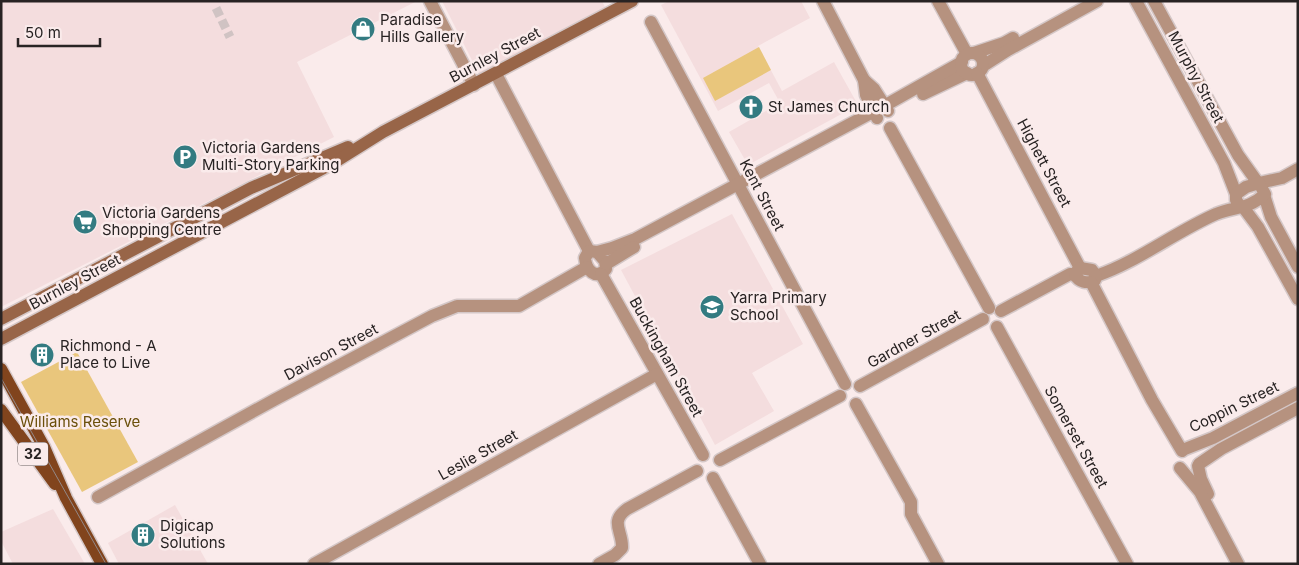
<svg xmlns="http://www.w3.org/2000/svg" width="1299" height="565" font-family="Inter,sans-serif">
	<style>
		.built { fill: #f4ddde }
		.green { fill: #e9c67c }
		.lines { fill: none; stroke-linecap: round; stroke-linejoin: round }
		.pedestrian-tunnel { stroke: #d0c3c3; stroke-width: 9; stroke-dasharray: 9 4.5; stroke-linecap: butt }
		.minor-casing { stroke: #d4c7c7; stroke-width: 15 }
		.tertiary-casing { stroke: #d4c7c7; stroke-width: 15 }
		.secondary-casing { stroke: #d4c7c7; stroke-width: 15 }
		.primary-casing { stroke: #d4c7c7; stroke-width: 15 }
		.minor { stroke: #b6927f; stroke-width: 12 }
		.tertiary { stroke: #b6927f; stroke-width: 12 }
		.secondary { stroke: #986548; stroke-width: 12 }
		.primary { stroke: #81441d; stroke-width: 12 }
		.tram { stroke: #938989; stroke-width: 1 }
		.labels { text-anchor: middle; stroke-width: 5; stroke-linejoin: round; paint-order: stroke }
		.shield { fill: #faebeb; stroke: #675f5f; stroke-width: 1 }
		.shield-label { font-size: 14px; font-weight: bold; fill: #282323 }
		.poi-label { font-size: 15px; fill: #282323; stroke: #faebeb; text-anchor: start }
		.street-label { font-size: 15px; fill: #282323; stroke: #faebeb }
		.park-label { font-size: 15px; fill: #6b500b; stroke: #faebeb }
	</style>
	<rect width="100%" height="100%" fill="#faebeb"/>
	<g class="built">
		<path d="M 1,1 L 417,1 L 297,62 L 334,137 L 1,307 Z"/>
		<path d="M 442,1 L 602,1 L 605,7 L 479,74 Z"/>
		<path d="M 669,1 L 801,1 L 810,18 L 758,46 L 782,91 L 834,62 L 858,105 L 748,165 L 729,132 L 780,103 L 769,83 L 718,111 L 661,5 Z"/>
		<path d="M 732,214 L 803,344 L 752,373 L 774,411 L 715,445 L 621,270 Z"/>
		<path d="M 175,505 L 208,564 L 119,564 L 108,543 Z"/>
		<path d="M 53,509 L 85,564 L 13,564 L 1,541 L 1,532 Z"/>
	</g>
	<g class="green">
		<path d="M 759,47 L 771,70 L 715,101 L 703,78 Z"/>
		<path d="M 77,352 L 138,462 L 82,492 L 21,382 Z"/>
	</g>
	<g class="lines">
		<path class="pedestrian-tunnel" d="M 216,8 L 230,37"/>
		<defs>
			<g id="minor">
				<path d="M 430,1 L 474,85"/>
				<path d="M 823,1 L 864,80 L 866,95 L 877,118"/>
				<path d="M 1136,1 L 1224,163 L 1236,194"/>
				<path d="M 1154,1 L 1238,155 L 1258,183"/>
				<path d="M 651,22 L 845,384"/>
				<path d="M 974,53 L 1004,43 L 1013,38"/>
				<path d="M 983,66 L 1008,50 L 1097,1"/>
				<path d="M 496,74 L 589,251"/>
				<path d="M 864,80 L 874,89 L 888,111"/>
				<path d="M 923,94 L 967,73"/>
				<path d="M 890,128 L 989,308"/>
				<path d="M 1259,183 L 1282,178 L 1298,169"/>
				<path d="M 1264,195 L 1271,217 L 1298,267"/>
				<path d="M 1243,207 L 1258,227 L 1298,299"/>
				<path d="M 597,252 L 605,261 L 606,269 C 596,281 586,270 585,258 L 589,251 L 597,252 L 612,248 L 635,239 L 884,106 L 962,62"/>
				<path d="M 606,264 L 634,247"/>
				<path d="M 601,274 L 703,455"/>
				<path d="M 1096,276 C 1139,261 1175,232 1216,214 C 1236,206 1248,210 1265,194 L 1259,183 L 1246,187 L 1236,194 L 1236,200 L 1240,206"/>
				<path d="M 1001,311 L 1070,274 L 1075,275"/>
				<path d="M 997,327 L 1127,564"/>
				<path d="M 860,386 L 983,319"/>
				<path d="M 856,404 L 911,502 L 911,514 L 938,564"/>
				<path d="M 720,460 L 840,396"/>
				<path d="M 713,478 L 760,564"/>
				<path d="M 98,497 L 274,400 L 432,316 L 457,306 L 519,306 L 587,267"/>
				<path d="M 314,564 L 657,374"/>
				<path d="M 599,564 L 615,555 L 622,548 C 623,531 609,522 627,509 L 697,471"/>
			</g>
			<g id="tertiary">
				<path d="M 938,1 L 967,54"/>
				<circle cx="972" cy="64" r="11"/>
				<path d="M 977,73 L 1080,268"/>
				<path d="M 1080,268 L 1092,270 L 1096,276 L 1095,280 C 1087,284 1079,282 1075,275 L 1077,271 Z"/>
				<path d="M 1091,282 L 1152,400 L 1182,451"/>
				<path d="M 1185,449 L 1213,438 L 1298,393"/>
				<path d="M 1199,464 L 1221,449 L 1298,408"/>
				<path d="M 1198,466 L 1201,479 L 1208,494"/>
				<path d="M 1180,468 L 1200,492 L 1238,564"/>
			</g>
			<g id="secondary">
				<path d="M 1,319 L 251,188 L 348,147"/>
				<path d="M 1,339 L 335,162 L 383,132 L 632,1"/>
			</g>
			<g id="primary">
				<path d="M 1,369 L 44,447 L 66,498 L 102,564"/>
				<path d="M 1,410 L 55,484"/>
			</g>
		</defs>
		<use href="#minor" class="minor-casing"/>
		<use href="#tertiary" class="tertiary-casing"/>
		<use href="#secondary" class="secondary-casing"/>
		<use href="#primary" class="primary-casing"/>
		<use href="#minor" class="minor"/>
		<use href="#tertiary" class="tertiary"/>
		<use href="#secondary" class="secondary"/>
		<use href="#primary" class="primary"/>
		<path class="tram" d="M 1,378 L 106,564"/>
	</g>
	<defs>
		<symbol id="shop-disc" viewBox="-11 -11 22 22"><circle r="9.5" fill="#337b81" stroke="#faebeb"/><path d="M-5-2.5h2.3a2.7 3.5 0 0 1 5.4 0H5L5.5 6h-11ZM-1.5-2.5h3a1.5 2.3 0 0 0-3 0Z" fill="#fff"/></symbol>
		<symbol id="church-disc" viewBox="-11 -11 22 22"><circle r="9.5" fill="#337b81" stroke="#faebeb"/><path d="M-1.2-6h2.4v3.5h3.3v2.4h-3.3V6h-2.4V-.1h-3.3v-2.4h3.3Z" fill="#fff"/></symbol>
		<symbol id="parking-disc" viewBox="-11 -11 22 22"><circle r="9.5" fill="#337b81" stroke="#faebeb"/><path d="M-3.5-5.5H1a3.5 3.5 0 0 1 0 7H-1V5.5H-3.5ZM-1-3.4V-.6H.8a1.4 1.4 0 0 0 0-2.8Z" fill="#fff"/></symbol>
		<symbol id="supermarket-disc" viewBox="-11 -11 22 22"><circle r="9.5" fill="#337b81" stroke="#faebeb"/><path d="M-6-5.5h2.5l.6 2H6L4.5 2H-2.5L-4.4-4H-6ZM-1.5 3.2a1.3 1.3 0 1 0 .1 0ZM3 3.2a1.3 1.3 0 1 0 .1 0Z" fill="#fff"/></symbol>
		<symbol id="school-disc" viewBox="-11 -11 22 22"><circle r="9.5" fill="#337b81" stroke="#faebeb"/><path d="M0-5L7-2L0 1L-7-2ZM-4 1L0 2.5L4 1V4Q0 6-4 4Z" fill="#fff"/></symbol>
		<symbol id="building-disc" viewBox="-11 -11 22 22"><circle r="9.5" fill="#337b81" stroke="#faebeb"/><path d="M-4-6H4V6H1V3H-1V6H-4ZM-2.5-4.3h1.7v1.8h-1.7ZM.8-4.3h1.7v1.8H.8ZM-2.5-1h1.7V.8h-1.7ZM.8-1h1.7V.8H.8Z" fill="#fff"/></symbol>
	</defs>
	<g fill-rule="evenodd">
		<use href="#shop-disc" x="349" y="15" width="28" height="28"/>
		<use href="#church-disc" x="737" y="93" width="28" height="28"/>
		<use href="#parking-disc" x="171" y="143" width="28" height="28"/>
		<use href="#supermarket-disc" x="71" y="208" width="28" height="28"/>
		<use href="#school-disc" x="698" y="293" width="28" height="28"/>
		<use href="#building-disc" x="28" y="341" width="28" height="28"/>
		<use href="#building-disc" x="129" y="521" width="28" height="28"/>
	</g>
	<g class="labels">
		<rect class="shield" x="18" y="442.5" width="30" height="23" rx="4"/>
		<g class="shield-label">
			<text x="33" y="459">32</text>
		</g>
		<g class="poi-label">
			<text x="380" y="25">Paradise<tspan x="380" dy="17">Hills Gallery</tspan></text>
			<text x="768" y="112">St James Church</text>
			<text x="202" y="153">Victoria Gardens<tspan x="202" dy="17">Multi-Story Parking</tspan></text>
			<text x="102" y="218">Victoria Gardens<tspan x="102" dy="17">Shopping Centre</tspan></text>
			<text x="730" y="303">Yarra Primary<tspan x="730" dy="17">School</tspan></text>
			<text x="60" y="351">Richmond - A<tspan x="60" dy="17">Place to Live</tspan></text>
			<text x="160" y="531">Digicap<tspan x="160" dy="17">Solutions</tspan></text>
		</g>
		<g class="street-label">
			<text transform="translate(495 55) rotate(-28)" y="5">Burnley Street</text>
			<text transform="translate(1196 77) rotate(62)" y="5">Murphy Street</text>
			<text transform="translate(1044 163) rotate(62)" y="5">Highett Street</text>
			<text transform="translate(762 195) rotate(62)" y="5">Kent Street</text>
			<text transform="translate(75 282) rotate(-28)" y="5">Burnley Street</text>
			<text transform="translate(914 339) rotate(-29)" y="5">Gardner Street</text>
			<text transform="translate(331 352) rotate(-28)" y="5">Davison Street</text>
			<text transform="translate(666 357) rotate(61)" y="5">Buckingham Street</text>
			<text transform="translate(1234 407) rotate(-26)" y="5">Coppin Street</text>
			<text transform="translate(1076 437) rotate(61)" y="5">Somerset Street</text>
			<text transform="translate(478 455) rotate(-29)" y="5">Leslie Street</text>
		</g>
		<g class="park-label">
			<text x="80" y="427">Williams Reserve</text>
		</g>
	</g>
	<rect width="1299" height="565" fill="none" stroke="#282323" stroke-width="5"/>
	<path d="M18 38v8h82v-8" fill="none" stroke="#282323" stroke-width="2.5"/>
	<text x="25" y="38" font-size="15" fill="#282323" stroke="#faebeb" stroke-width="4" paint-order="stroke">50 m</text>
</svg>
